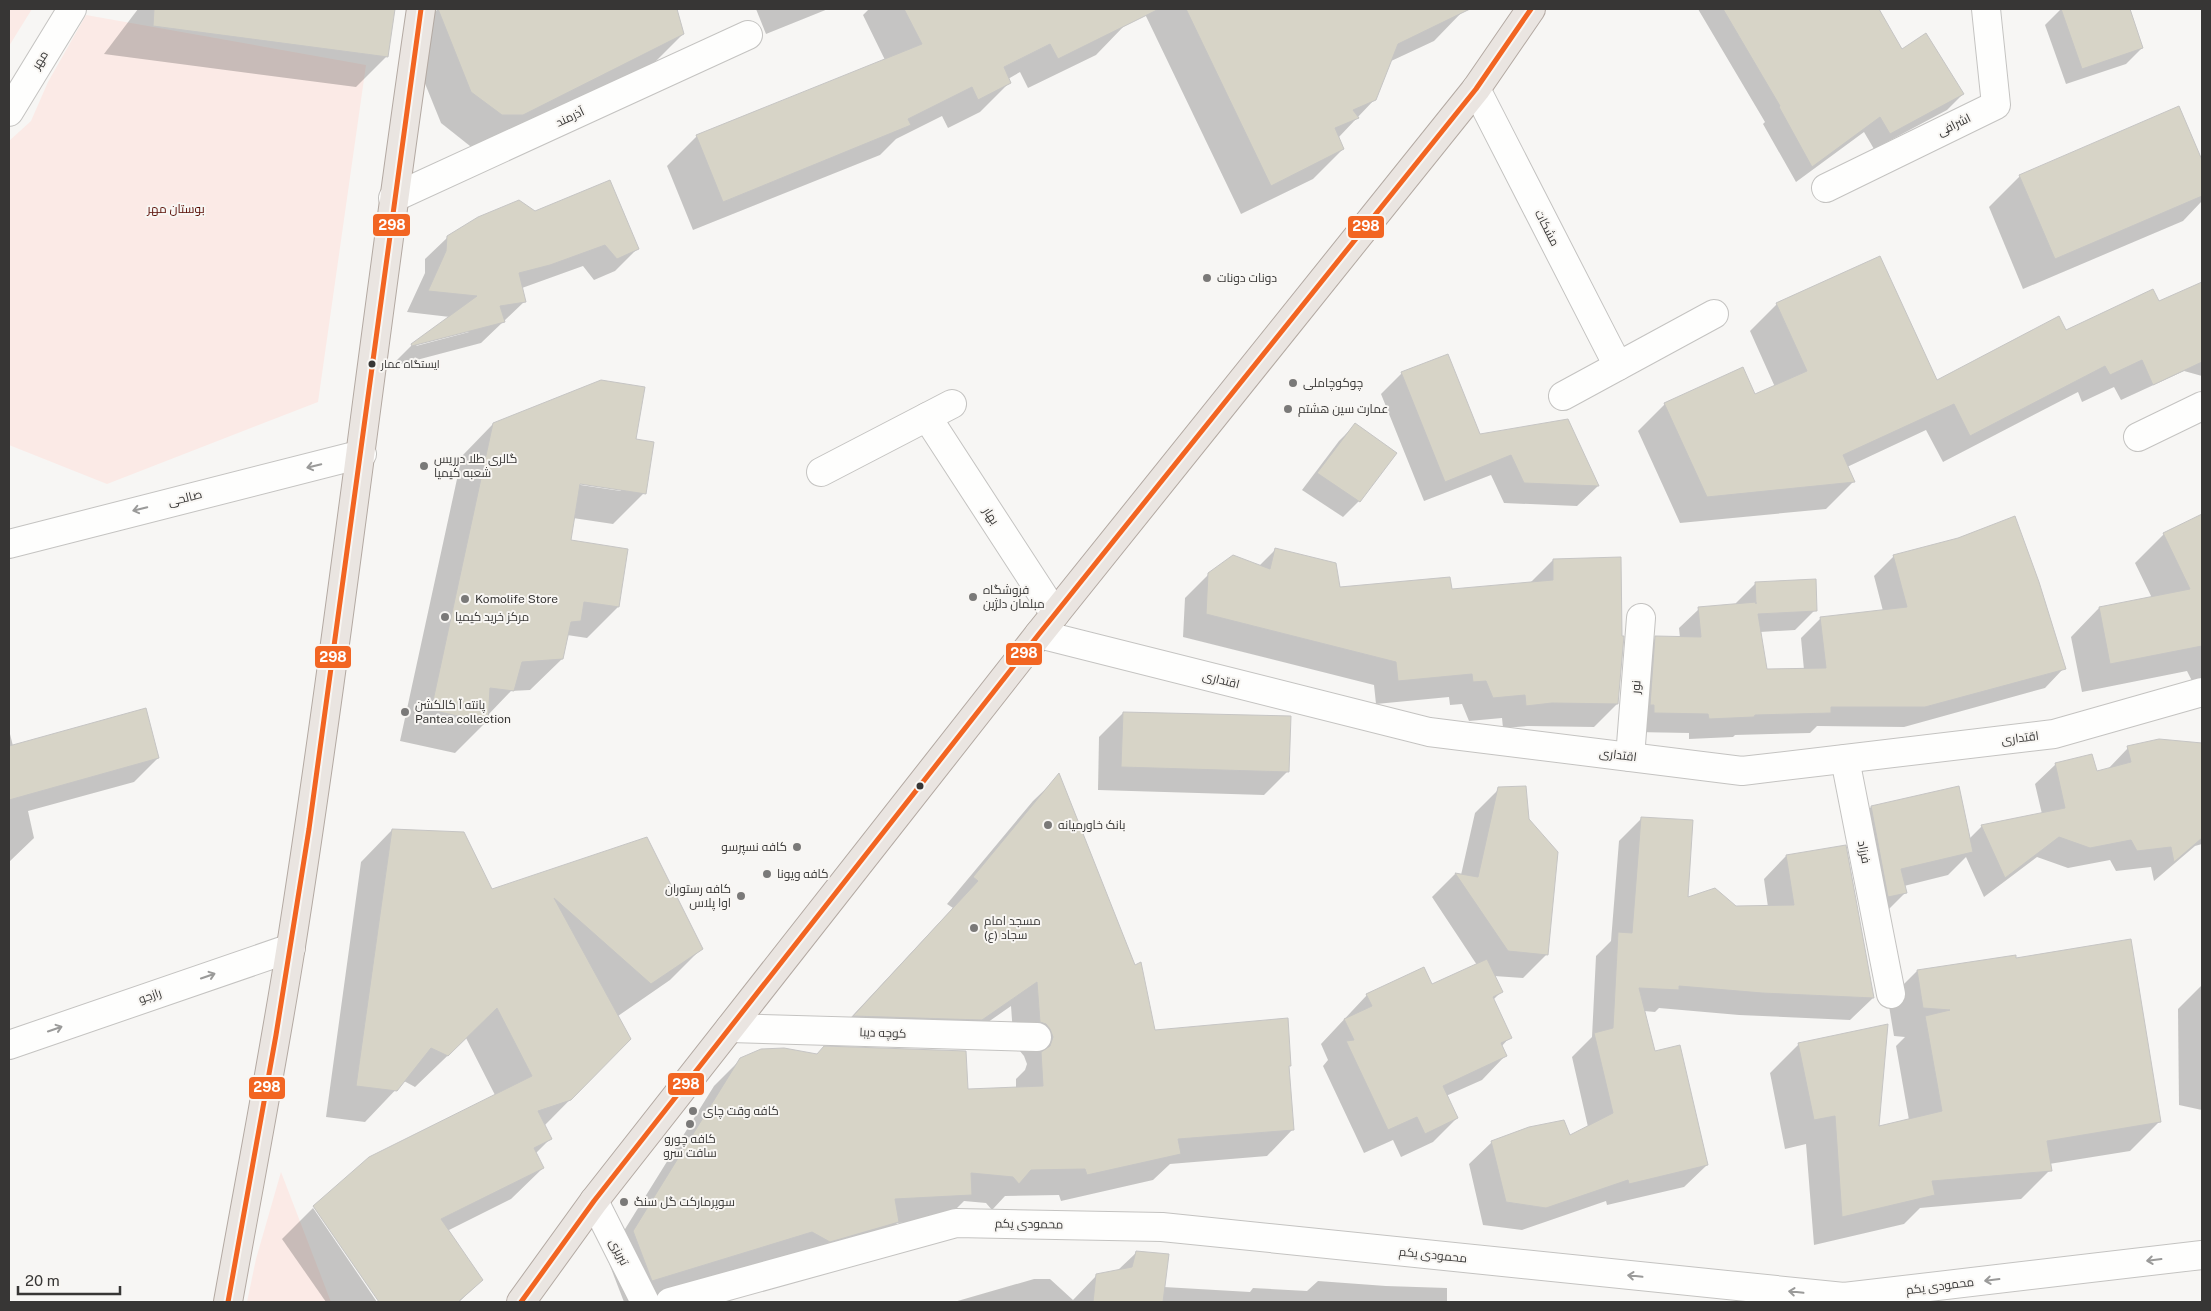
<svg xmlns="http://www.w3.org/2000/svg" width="2211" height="1311" font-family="'Public Sans',Cairo,sans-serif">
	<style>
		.green { fill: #fbeae6 }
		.shadow { fill: #0003; fill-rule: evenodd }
		.building { fill: #d7d4c7; stroke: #c6c5c4 }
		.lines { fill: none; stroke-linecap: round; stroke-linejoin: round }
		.minor-casing { stroke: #c4c3c1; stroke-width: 30 }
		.major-casing { stroke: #b3a9a2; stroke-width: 30 }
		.minor { stroke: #fefefd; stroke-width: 28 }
		.major { stroke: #eae5e1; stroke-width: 28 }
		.bus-1-casing { stroke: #f8f6f3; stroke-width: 9 }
		.bus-1 { stroke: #f26522; stroke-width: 5 }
		.oneway { stroke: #9a9a99 }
		.poi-dot { fill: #7a7978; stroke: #f8f6f3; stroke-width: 2 }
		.bus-dot { fill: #373635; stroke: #f8f6f3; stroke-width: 2 }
		.labels { text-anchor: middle; stroke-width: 4; stroke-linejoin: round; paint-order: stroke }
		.bus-label { font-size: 11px; fill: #373635; stroke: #f8f6f3; text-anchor: start }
		.street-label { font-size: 12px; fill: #373635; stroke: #f8f6f3 }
		.park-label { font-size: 12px; fill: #580c03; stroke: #f8f6f3 }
		.poi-label { font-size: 12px; fill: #373635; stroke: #f8f6f3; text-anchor: start }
		.line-badge { stroke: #f8f6f3; stroke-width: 2 }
		.badge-label { font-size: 14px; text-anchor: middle; font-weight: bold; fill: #fff }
	</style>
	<rect width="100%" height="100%" fill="#f7f6f4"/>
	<g class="green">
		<path d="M 9,9 L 32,9 L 9,46 Z"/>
		<path d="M 86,15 L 366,65 L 318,402 L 107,484 L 9,445 L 9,141 L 31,121 L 48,82 Z"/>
		<path d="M 281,1172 L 331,1302 L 247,1302 L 256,1259 Z"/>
	</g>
	<g class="shadow">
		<path d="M 138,9 L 394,9 L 387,56 L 356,87 L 104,54 Z"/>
		<path d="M 438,9 L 675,9 L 683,34 L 652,65 L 491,146 L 470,146 L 441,123 L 407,39 Z"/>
		<path d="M 756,9 L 828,9 L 766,34 Z"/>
		<path d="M 869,9 L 1465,9 L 1434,41 L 1389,62 L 1375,99 L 1338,138 L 1343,149 L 1313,179 L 1241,214 L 1144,12 L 1125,25 L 1096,55 L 1028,88 L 1020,72 L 1008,79 L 1010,82 L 980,112 L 948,128 L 942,116 L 896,139 L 880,155 L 693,230 L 667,166 L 697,136 L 885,60 L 863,15 Z"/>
		<path d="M 1698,9 L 1878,9 L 1901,51 L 1963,94 L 1947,110 L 1874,149 L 1864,132 L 1796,182 L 1763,124 L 1765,122 Z"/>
		<path d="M 2061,9 L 2128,9 L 2142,48 L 2126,64 L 2066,84 L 2045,25 Z"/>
		<path d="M 2178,108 L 2202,163 L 2202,201 L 2183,221 L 2023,289 L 1989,207 L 2020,176 Z"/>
		<path d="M 535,213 L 637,249 L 615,271 L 594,280 L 583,266 L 522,288 L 525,301 L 481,343 L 390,367 L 412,345 L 450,317 L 407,312 L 425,273 L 425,259 L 448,237 ZM 468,330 L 469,332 L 416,346 L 419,342 Z"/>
		<path d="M 2202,283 L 2202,376 L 2184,371 L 2121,400 L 2114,387 L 2082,402 L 2078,392 L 1943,462 L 1926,430 L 1847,467 L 1853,482 L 1826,509 L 1680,523 L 1638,431 L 1665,404 L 1755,396 L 1775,387 L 1750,331 L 1777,304 L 1936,381 L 2066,332 L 2158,303 Z"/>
		<path d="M 1402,373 L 1480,436 L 1598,486 L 1577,506 L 1504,503 L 1491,475 L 1424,501 L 1381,394 Z"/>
		<path d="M 493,424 L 635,440 L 644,493 L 613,524 L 573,518 L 570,541 L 626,550 L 618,607 L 587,638 L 567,635 L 562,659 L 530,690 L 511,691 L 487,716 L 486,722 L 455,753 L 400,741 L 462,456 ZM 574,482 L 621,489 L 621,491 L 574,484 Z"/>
		<path d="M 1355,425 L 1359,501 L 1343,517 L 1302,490 L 1339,441 Z"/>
		<path d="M 2202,516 L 2202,701 L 2187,671 L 2082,692 L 2071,637 L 2099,608 L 2152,598 L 2135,563 L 2164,534 Z"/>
		<path d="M 1275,550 L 1338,588 L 1451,591 L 1530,583 L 1553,560 L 1617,704 L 1594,727 L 1528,726 L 1503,728 L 1502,718 L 1469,721 L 1462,704 L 1450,705 L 1449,697 L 1376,704 L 1374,685 L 1183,637 L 1185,598 L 1209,574 L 1259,566 Z"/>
		<path d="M 1894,556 L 2064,668 L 2045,688 L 1904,727 L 1817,726 L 1810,733 L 1735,735 L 1733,737 L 1689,739 L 1689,733 L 1635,732 L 1636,658 L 1656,638 L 1680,638 L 1679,628 L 1699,609 L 1736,605 L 1736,603 L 1756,583 L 1815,610 L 1795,630 L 1760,632 L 1766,671 L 1804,670 L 1801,638 L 1821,618 L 1883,611 L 1874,576 Z"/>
		<path d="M 1123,713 L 1288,771 L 1264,795 L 1098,790 L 1099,737 Z"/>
		<path d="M 9,730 L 13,746 L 158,758 L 134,782 L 28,811 L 34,838 L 9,862 Z"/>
		<path d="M 2202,743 L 2202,844 L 2195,846 L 2154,881 L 2151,867 L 2116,871 L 2110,860 L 2068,868 L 2037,857 L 1984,897 L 1966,857 L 1948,875 L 1904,886 L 1906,892 L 1882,916 L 1847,831 L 1871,807 L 1969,839 L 1982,826 L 2042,814 L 2035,784 L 2056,764 L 2096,772 L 2108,769 L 2128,748 Z"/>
		<path d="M 1059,776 L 1154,1031 L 1290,1065 L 1288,1067 L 1293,1129 L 1267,1156 L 1170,1164 L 1153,1180 L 1061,1201 L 1059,1195 L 1005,1196 L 992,1210 L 986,1203 L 964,1201 L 944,1221 L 897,1223 L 871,1249 L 785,1258 L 639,1302 L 624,1302 L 607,1258 L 714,1086 L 741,1059 L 966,1090 L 1016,1088 L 1016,1079 L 1025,1070 L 1027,1064 L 1024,1056 L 1019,1050 L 1014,1048 L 1011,1006 L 954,1046 L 828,1042 L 953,908 L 947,904 L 1033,801 Z"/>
		<path d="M 1499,789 L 1528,820 L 1547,954 L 1523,978 L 1494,976 L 1501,992 L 1493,1000 L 1510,1037 L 1501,1047 L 1505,1056 L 1482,1080 L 1446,1096 L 1457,1118 L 1433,1142 L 1401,1157 L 1393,1140 L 1364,1153 L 1323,1066 L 1328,1060 L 1321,1044 L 1367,995 L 1431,986 L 1477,965 L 1432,897 L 1455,874 L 1461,875 L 1475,813 Z"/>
		<path d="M 1642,818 L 1687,898 L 1735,908 L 1768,907 L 1764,879 L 1786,856 L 1845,846 L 1873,998 L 1850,1020 L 1739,1015 L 1659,1008 L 1655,1012 L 1644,1011 L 1654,1053 L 1707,1165 L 1684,1187 L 1607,1205 L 1606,1201 L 1522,1230 L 1483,1225 L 1469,1164 L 1492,1142 L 1569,1137 L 1588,1127 L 1572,1057 L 1592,1037 L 1596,956 L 1611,941 L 1619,841 Z"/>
		<path d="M 392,830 L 492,891 L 646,839 L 701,949 L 670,980 L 618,1016 L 630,1039 L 544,1126 L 550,1139 L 536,1153 L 543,1168 L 511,1199 L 447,1231 L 482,1280 L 459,1302 L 380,1302 L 314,1207 L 370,1158 L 495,1095 L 466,1038 L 415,1087 L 404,1081 L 365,1122 L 326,1117 L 361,862 Z"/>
		<path d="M 2015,956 L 2015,959 L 2159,1122 L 2130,1151 L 2049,1164 L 2050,1170 L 2021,1199 L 1920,1208 L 1904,1224 L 1814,1245 L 1806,1144 L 1785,1149 L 1770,1073 L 1799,1044 L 1878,1128 L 1909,1120 L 1896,1046 L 1905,1037 L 1894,1036 L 1888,1000 L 1917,971 Z"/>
		<path d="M 2202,985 L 2202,1110 L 2179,1105 L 2178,1009 Z"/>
		<path d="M 313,1208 L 377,1302 L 326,1302 L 282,1239 Z"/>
		<path d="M 1137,1252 L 1164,1287 L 1250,1292 L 1253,1288 L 1307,1291 L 1318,1281 L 1386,1286 L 1447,1288 L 1447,1302 L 954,1302 L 1034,1279 L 1050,1279 L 1073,1300 L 1097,1275 L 1117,1271 Z"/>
	</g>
	<g class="building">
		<path d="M 154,9 L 395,9 L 388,57 L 153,26 Z"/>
		<path d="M 438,9 L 677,9 L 684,34 L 523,115 L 502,115 L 471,92 Z"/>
		<path d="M 904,9 L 1159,9 L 1058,59 L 1050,44 L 1004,67 L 1011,83 L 978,100 L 972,87 L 908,119 L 911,125 L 723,202 L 696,135 L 922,44 Z"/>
		<path d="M 1186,9 L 1470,9 L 1398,44 L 1376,100 L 1353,110 L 1359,118 L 1335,128 L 1344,149 L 1271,186 Z"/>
		<path d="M 1723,9 L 1879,9 L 1902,49 L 1926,33 L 1964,94 L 1890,134 L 1880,117 L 1812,167 L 1779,107 L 1780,106 Z"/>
		<path d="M 2061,9 L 2130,9 L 2143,48 L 2082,69 Z"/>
		<path d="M 2179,106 L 2202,160 L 2202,196 L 2055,259 L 2019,175 Z"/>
		<path d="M 610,180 L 639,249 L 617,259 L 605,245 L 550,265 L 519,273 L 526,302 L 500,306 L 505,322 L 412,346 L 411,344 L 477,296 L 428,291 L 446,251 L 447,236 L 478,217 L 519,200 L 535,211 Z"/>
		<path d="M 1880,256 L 1937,380 L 2059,316 L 2066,330 L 2153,289 L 2159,301 L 2202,282 L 2202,362 L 2153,385 L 2142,360 L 2110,375 L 2105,366 L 1970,436 L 1954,404 L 1843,455 L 1855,482 L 1707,497 L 1664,403 L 1743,367 L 1755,394 L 1807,371 L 1776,303 Z"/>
		<path d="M 1448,354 L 1480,434 L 1568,419 L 1599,486 L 1524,483 L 1511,455 L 1445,482 L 1401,372 Z"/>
		<path d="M 601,380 L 645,387 L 636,439 L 654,442 L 646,494 L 580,484 L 571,540 L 628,549 L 619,607 L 584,602 L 581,621 L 571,622 L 563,659 L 522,662 L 514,691 L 490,688 L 488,723 L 431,710 L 493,423 Z"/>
		<path d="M 1355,423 L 1397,453 L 1360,502 L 1317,473 Z"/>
		<path d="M 2202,514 L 2202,646 L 2110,664 L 2099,607 L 2190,589 L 2163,533 Z"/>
		<path d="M 2015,516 L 2039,582 L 2066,669 L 1925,707 L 1831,707 L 1831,713 L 1755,715 L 1754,717 L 1709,719 L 1708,714 L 1654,713 L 1654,705 L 1650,705 L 1655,636 L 1701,637 L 1698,607 L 1756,602 L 1756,604 L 1755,582 L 1816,579 L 1817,611 L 1758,614 L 1767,669 L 1826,668 L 1820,617 L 1907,607 L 1893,555 L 1958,538 Z"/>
		<path d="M 1275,548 L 1336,563 L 1340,587 L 1450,577 L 1452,589 L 1553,580 L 1553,559 L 1621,557 L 1622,636 L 1624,636 L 1618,704 L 1552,703 L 1526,706 L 1525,695 L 1493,698 L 1486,681 L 1473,682 L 1472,674 L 1398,681 L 1396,662 L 1206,614 L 1208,573 L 1233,555 L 1270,569 Z"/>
		<path d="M 146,708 L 159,758 L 9,800 L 9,746 Z"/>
		<path d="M 1123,712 L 1291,716 L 1289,772 L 1121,767 Z"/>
		<path d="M 2159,739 L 2202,743 L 2202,838 L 2174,862 L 2171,847 L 2137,851 L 2131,840 L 2090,848 L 2059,837 L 2005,878 L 1981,825 L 2065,808 L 2055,763 L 2092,754 L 2097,771 L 2131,762 L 2127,746 Z"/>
		<path d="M 1059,773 L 1135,965 L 1141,962 L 1155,1030 L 1288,1018 L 1291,1066 L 1289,1066 L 1294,1130 L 1178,1139 L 1181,1154 L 1087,1175 L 1085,1169 L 1031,1170 L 1019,1184 L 1013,1177 L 971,1173 L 972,1195 L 895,1199 L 899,1222 L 830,1242 L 812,1232 L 652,1281 L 633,1231 L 740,1058 L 761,1049 L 784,1048 L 817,1054 L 824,1046 L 966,1051 L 968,1089 L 1043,1086 L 1041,1052 L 1050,1046 L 1053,1037 L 1050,1029 L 1046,1024 L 1040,1022 L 1037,982 L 982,1020 L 853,1016 L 978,881 L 973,877 Z"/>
		<path d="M 1526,786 L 1529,819 L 1558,852 L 1548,955 L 1508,951 L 1455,873 L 1478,877 L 1498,787 Z"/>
		<path d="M 1959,786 L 1973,852 L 1901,869 L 1907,893 L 1888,897 L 1871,806 Z"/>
		<path d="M 1641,817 L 1693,820 L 1688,897 L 1715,888 L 1736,906 L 1794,905 L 1786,855 L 1846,845 L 1874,998 L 1762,993 L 1679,986 L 1679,990 L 1639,988 L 1655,1051 L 1680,1045 L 1708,1165 L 1629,1184 L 1628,1180 L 1546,1208 L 1506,1202 L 1491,1141 L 1529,1127 L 1564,1120 L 1570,1135 L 1613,1113 L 1594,1033 L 1613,1028 L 1618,932 L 1632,933 Z"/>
		<path d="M 392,829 L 464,832 L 492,889 L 647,837 L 703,949 L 651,984 L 554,898 L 631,1039 L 571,1100 L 538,1111 L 552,1139 L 534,1148 L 544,1168 L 441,1219 L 483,1280 L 458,1302 L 379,1302 L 313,1206 L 369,1157 L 532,1076 L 497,1008 L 448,1056 L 431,1048 L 397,1091 L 356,1086 Z"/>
		<path d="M 2131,939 L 2161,1122 L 2047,1141 L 2052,1171 L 1932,1181 L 1935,1195 L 1842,1217 L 1835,1116 L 1814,1120 L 1798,1043 L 1888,1024 L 1879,1126 L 1942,1111 L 1925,1016 L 1950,1010 L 1923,1008 L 1917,970 L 2016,955 L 2016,958 Z"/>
		<path d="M 1487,959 L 1503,992 L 1493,997 L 1512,1038 L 1501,1043 L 1507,1056 L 1443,1086 L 1458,1118 L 1425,1134 L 1417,1117 L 1388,1130 L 1346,1041 L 1354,1040 L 1344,1019 L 1372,1006 L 1366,994 L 1424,967 L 1432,984 Z"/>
		<path d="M 1136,1251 L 1169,1254 L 1163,1302 L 1093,1302 L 1096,1274 L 1132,1267 Z"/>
	</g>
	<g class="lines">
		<defs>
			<g id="minor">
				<path d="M 1476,89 L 1618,366"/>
				<path d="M 9,112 L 72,9"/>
				<path d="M 1826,188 L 1996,105 L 1986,9"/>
				<path d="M 393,198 L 748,35"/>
				<path d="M 1563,396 L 1714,314"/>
				<path d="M 927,417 L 1055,614"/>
				<path d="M 2138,437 L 2202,406"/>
				<path d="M 821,472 L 952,404"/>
				<path d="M 9,544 L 362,454"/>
				<path d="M 1039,634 L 1429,732 L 1742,771 L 2054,734 L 2202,692"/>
				<path d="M 1630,757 L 1641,618"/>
				<path d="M 1845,759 L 1891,994"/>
				<path d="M 730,1028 L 1037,1037"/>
				<path d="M 9,1045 L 291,948"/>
				<path d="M 594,1201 L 645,1302"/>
				<path d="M 670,1302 L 956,1223 L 1162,1227 L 1844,1297 L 2202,1255"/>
			</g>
			<g id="major">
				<path d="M 228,1302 C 249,1184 272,1065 291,946 C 340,635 375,321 421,9"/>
				<path d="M 521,1302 L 594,1201 L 1039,634 L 1476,89 L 1531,9"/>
			</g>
		</defs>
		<use href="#minor" class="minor-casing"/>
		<use href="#major" class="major-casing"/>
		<use href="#minor" class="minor"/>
		<use href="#major" class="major"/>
		<defs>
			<g id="bus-1">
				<path d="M 228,1302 L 276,1035 L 309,829 L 421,9"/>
				<path d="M 521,1302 L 594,1201 L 1039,634 L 1476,89 L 1531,9"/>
			</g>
		</defs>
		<use href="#bus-1" class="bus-1-casing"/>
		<use href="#bus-1" class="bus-1"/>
	</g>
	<defs><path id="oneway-shaft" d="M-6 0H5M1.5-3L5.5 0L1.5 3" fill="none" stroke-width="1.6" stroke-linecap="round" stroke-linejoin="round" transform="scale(1.25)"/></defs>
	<g class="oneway">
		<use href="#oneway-shaft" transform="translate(314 466) rotate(166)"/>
		<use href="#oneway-shaft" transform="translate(140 509) rotate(166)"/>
		<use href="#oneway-shaft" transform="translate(208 976) rotate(-19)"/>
		<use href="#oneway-shaft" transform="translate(55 1029) rotate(-19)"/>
		<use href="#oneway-shaft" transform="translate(2154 1260) rotate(173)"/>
		<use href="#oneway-shaft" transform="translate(1635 1276) rotate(-174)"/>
		<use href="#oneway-shaft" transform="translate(1992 1280) rotate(173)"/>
		<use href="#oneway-shaft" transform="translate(1796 1292) rotate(-174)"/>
	</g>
	<g class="poi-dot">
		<circle cx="1207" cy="278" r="5"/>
		<circle cx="1293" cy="383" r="5"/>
		<circle cx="1288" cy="409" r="5"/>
		<circle cx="424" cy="466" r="5"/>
		<circle cx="973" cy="597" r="5"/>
		<circle cx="465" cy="599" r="5"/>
		<circle cx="445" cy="617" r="5"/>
		<circle cx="405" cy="712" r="5"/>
		<circle cx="1048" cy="825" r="5"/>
		<circle cx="797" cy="847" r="5"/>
		<circle cx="767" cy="874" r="5"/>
		<circle cx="741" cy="896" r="5"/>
		<circle cx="974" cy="928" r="5"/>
		<circle cx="693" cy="1111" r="5"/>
		<circle cx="690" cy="1124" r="5"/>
		<circle cx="624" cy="1202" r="5"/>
	</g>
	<g class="bus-dot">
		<circle cx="372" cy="364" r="4.5"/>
		<circle cx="920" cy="786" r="4.5"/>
	</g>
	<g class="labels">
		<g class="bus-label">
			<text x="381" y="368">ایستگاه عمار</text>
		</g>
		<g class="street-label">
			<text transform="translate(40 60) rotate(-59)" y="4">مهر</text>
			<text transform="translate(570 117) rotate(-25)" y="4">آذرمند</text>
			<text transform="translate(1954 125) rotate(-26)" y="4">اشرافی</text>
			<text transform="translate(1547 228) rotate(63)" y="4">مشکات</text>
			<text transform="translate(185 498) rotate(-14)" y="4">صالحی</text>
			<text transform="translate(991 516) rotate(57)" y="4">بهار</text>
			<text transform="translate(1221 680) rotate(14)" y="4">اقتداری</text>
			<text transform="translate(1636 687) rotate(-86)" y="4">نور</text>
			<text transform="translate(2020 738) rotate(-7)" y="4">اقتداری</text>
			<text transform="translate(1618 755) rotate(7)" y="4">اقتداری</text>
			<text transform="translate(1864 852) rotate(79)" y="4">فرزاد</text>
			<text transform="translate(150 996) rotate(-19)" y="4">رازجو</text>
			<text transform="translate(883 1033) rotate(2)" y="4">کوچه دیبا</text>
			<text transform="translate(1029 1224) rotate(1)" y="4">محمودی یکم</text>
			<text transform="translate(619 1252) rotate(63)" y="4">تبریزی</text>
			<text transform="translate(1433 1255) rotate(6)" y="4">محمودی یکم</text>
			<text transform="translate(1940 1286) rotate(-7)" y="4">محمودی یکم</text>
		</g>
		<g class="park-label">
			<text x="176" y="213">بوستان مهر</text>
		</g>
		<g class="poi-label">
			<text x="1217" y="282">دونات دونات</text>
			<text x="1303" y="387">چوکوچاملی</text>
			<text x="1298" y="413">عمارت سین هشتم</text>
			<text x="434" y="463">گالرى طلا درريس<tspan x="434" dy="14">شعبه كيميا</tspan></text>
			<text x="983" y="594">فروشگاه<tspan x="983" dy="14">مبلمان دلژین</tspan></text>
			<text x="475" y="603">Komolife Store</text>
			<text x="455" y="621">مرکز خرید کیمیا</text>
			<text x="415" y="709">پانته آ کالکشن<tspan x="415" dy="14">Pantea collection</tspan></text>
			<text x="1058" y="829">بانک خاورمیانه</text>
			<text x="787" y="851" text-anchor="end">کافه نسپرسو</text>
			<text x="777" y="878">کافه ویونا</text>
			<text x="731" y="893" text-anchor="end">کافه رستوران<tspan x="731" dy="14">اوا پلاس</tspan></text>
			<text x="984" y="925">مسجد امام<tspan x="984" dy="14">سجاد (ع)</tspan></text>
			<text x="703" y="1115">کافه وقت چای</text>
			<text x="690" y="1143" text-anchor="middle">کافه چورو<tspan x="690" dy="14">سافت سرو</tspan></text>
			<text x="634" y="1206">سوپرمارکت گل سنگ</text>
		</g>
	</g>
	<g class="line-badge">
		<rect x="372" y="213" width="39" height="24" rx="5" fill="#f26522"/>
		<rect x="1347" y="215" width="38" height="24" rx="5" fill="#f26522"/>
		<rect x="1005" y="642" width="38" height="24" rx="5" fill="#f26522"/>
		<rect x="314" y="645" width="38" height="24" rx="5" fill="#f26522"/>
		<rect x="667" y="1072" width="38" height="24" rx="5" fill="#f26522"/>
		<rect x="248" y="1076" width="38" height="24" rx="5" fill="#f26522"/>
	</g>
	<g class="badge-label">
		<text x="392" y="230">298</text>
		<text x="1366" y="231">298</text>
		<text x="1024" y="658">298</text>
		<text x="333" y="662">298</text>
		<text x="686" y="1089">298</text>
		<text x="267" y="1092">298</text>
	</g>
	<rect width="2211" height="1311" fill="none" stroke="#373635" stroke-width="20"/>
	<path d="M18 1286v8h102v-8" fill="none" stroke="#373635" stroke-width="2.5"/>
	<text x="25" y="1286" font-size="15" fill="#373635" stroke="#f8f6f3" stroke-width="4" paint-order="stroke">20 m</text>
</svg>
